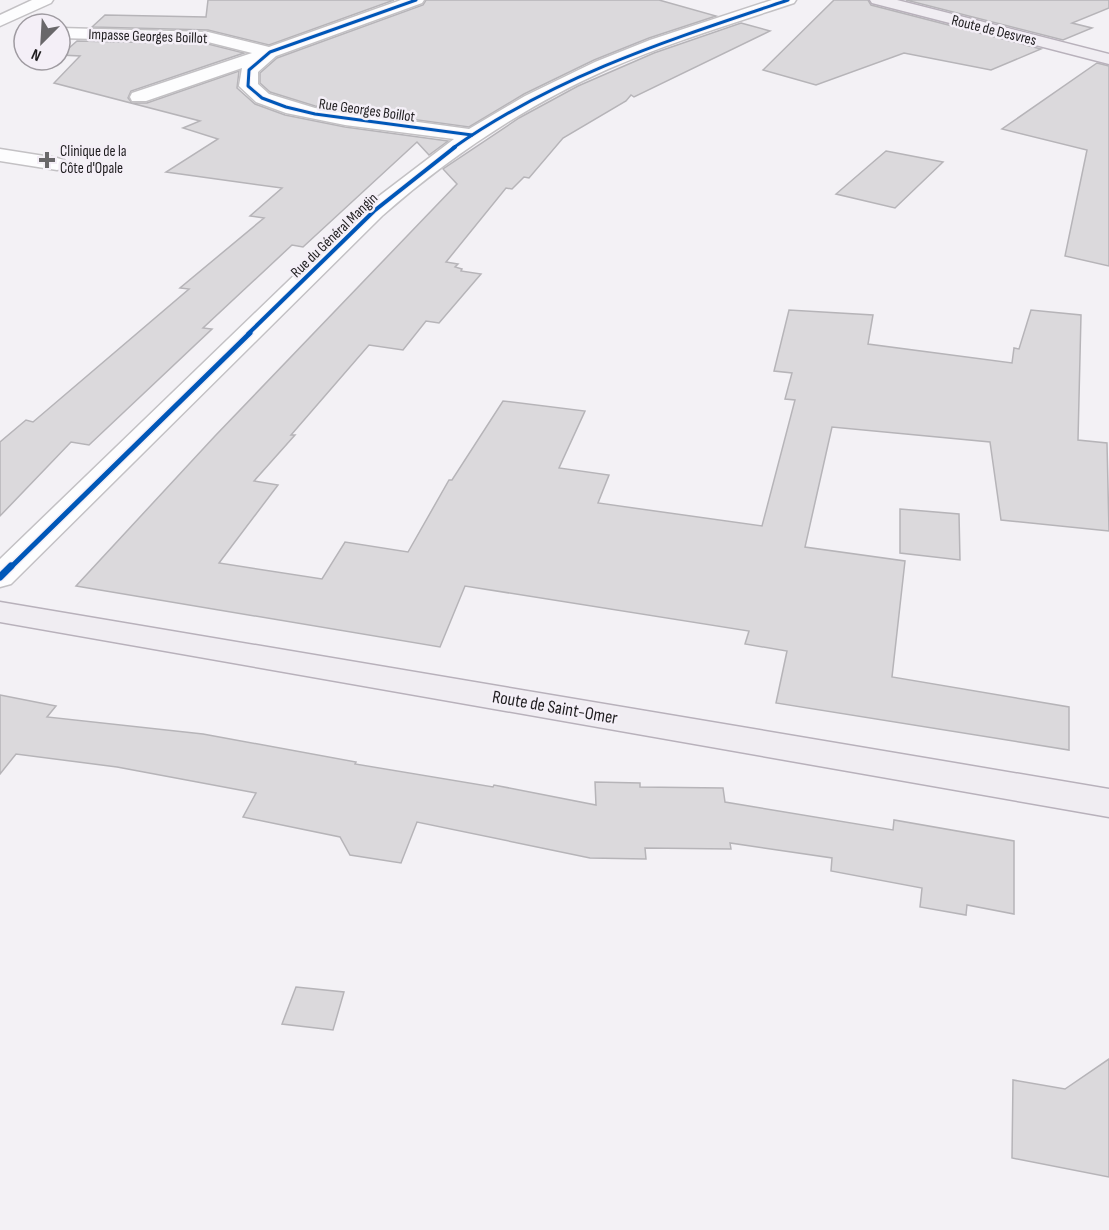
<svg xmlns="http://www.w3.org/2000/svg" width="1109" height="1230" font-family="'Sofia Sans Condensed',sans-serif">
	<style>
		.building { fill: #dbd9dc; stroke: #b6b4b8; stroke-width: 1.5 }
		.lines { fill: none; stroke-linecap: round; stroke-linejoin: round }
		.minor-casing { stroke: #c3c1c4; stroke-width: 3 }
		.major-casing { stroke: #b8b1bb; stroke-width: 3 }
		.minor { fill: #fdfdfe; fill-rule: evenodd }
		.major { fill: #f0edf2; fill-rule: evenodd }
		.cycleway-far3-casing { stroke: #f4eff7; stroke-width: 5 }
		.cycleway-far2-casing { stroke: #f4eff7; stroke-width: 6 }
		.cycleway-far1-casing { stroke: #f4eff7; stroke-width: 8 }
		.cycleway-casing { stroke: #f4eff7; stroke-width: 10 }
		.cycleway-far3 { stroke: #0057b8; stroke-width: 3 }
		.cycleway-far2 { stroke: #0057b8; stroke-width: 4 }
		.cycleway-far1 { stroke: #0057b8; stroke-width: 5 }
		.cycleway { stroke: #0057b8; stroke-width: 7 }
		.poi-dot { fill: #69676a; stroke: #f4eff7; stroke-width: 2 }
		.labels { text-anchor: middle; stroke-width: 5; stroke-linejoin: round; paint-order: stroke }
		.far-street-label { font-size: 15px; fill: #1f1d1f; stroke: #f4eff7 }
		.far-poi-label { font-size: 15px; fill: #1f1d1f; stroke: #f4eff7; text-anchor: start }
		.street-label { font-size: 18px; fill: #1f1d1f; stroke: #f4eff7 }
	</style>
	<rect width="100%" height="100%" fill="#f3f1f5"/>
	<g class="building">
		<path d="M 208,0 L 394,0 L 269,45 L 208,30 L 92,27 L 105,15 L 206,17 Z"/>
		<path d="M 426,0 L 659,0 L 716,16 L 649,38 L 594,60 L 524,94 L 469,127 L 315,106 L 270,92 L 260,83 L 260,73 L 277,58 L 423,5 Z"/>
		<path d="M 834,0 L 868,0 L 871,5 L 1041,49 L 991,70 L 904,53 L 816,85 L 763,70 Z"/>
		<path d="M 906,0 L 1109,0 L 1109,8 L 1072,23 L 1092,28 L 1063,40 Z"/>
		<path d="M 741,23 L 770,31 L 634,97 L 631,95 L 626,101 L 563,138 L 529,178 L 524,177 L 512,189 L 506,188 L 446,262 L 458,264 L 455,267 L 462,269 L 461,271 L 481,274 L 439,323 L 426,321 L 403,350 L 369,345 L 291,435 L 295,435 L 254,481 L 278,485 L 219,563 L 322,579 L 345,542 L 408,552 L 449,480 L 452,480 L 503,401 L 585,411 L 559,468 L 609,475 L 598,503 L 762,526 L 795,400 L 785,399 L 792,373 L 774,371 L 789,310 L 873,315 L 868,344 L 1012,363 L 1014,348 L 1019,349 L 1031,310 L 1081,315 L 1078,440 L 1107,443 L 1109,531 L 1001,520 L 990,442 L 832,427 L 805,547 L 905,561 L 892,677 L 1069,707 L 1069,750 L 776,703 L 787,651 L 745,644 L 749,631 L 465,586 L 440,647 L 76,586 L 215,436 L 457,184 L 443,169 L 519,118 L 578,86 L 654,53 Z"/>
		<path d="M 77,41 L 208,44 L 244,53 L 131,91 L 128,98 L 132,103 L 147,103 L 239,71 L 237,88 L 255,104 L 285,115 L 345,127 L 448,141 L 429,155 L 417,142 L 303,247 L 292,245 L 203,328 L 212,329 L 89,445 L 71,442 L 0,516 L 0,442 L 26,420 L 33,422 L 189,289 L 180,288 L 264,218 L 250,216 L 282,188 L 166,172 L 218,139 L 183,128 L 200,121 L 54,83 L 80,56 L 61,55 Z"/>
		<path d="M 1097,63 L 1109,66 L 1109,266 L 1065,256 L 1087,150 L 1002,129 Z"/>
		<path d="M 886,151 L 943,162 L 895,208 L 836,194 Z"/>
		<path d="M 900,509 L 959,514 L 960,560 L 900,553 Z"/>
		<path d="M 0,695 L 56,706 L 47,717 L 203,734 L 356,762 L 355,764 L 493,787 L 494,785 L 596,805 L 595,782 L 640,783 L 640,787 L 723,788 L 725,802 L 893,830 L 894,820 L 1014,841 L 1014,914 L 967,905 L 966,915 L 920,907 L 922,888 L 831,871 L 832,858 L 730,843 L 731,849 L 645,848 L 646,859 L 590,858 L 417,822 L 401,863 L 350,855 L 340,837 L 243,817 L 256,793 L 117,767 L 16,754 L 0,774 Z"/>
		<path d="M 296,987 L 344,992 L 333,1030 L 282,1024 Z"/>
		<path d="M 1109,1059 L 1109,1177 L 1012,1158 L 1013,1080 L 1065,1089 Z"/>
	</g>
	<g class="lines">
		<defs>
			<g id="minor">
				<path d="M 32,0 L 53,0 L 51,3 L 0,26 L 0,15 Z"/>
				<path d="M 401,0 L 424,0 L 422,3 L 276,56 L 258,72 L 258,84 L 269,94 L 315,108 L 469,129 L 525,96 L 595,62 L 650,40 L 772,0 L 796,0 L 794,3 C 731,24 668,43 608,69 C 525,106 450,156 382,216 L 11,584 L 0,587 L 0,559 L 366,206 L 454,139 L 345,125 L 286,113 L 256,102 L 239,86 L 242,68 L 146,101 L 132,101 L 130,97 L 132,93 L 252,53 L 208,42 L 60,38 L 60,28 L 208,32 L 269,47 Z"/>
				<path d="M 0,149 L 57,158 L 64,160 L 67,164 L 64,168 L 57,170 L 0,161 Z"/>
			</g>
			<g id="major">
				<path d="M 870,0 L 897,0 L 1109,54 L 1109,64 L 872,3 Z"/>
				<path d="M 0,602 L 1109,789 L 1109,817 L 0,622 Z"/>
			</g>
		</defs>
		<use href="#minor" class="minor-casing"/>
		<use href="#major" class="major-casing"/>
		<use href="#minor" class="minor"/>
		<use href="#major" class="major"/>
		<defs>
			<g id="cycleway-far3">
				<path d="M 416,0 L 270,52 L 249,70 L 248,86 L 262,98 L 286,107 L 315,114 L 472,135"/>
				<path d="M 453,148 C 557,75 669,40 788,0"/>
			</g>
			<path id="cycleway-far2" d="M 248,334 L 374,211 L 455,147"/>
			<path id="cycleway-far1" d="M 10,568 L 250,333"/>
			<path id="cycleway" d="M 0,577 L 11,566"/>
		</defs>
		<use href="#cycleway-far3" class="cycleway-far3-casing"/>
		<use href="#cycleway-far2" class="cycleway-far2-casing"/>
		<use href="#cycleway-far1" class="cycleway-far1-casing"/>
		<use href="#cycleway" class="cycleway-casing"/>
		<use href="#cycleway-far3" class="cycleway-far3"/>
		<use href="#cycleway-far2" class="cycleway-far2"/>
		<use href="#cycleway-far1" class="cycleway-far1"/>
		<use href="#cycleway" class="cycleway"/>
	</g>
	<path class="poi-dot" d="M44 151h6v6h6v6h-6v6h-6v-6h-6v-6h6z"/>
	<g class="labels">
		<g class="far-street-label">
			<text transform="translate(994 30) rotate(14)" y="5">Route de Desvres</text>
			<text transform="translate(148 36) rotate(2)" y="5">Impasse Georges Boillot</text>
			<text transform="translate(367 110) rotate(8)" y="5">Rue Georges Boillot</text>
			<text transform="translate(334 235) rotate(-44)" y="5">Rue du Général Mangin</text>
		</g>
		<g class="far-poi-label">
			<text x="60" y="156">Clinique de la<tspan x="60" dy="17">Côte d'Opale</tspan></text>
		</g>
		<g class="street-label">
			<text transform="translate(555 707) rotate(10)" y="6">Route de Saint-Omer</text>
		</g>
	</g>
	<g transform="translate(42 42) rotate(204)"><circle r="28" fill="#f4eff7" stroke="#9f9ba1" stroke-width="1.5"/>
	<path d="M0-4.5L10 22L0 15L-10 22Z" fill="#69676a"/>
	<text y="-9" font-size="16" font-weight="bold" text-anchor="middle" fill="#1f1d1f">N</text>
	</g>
</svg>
